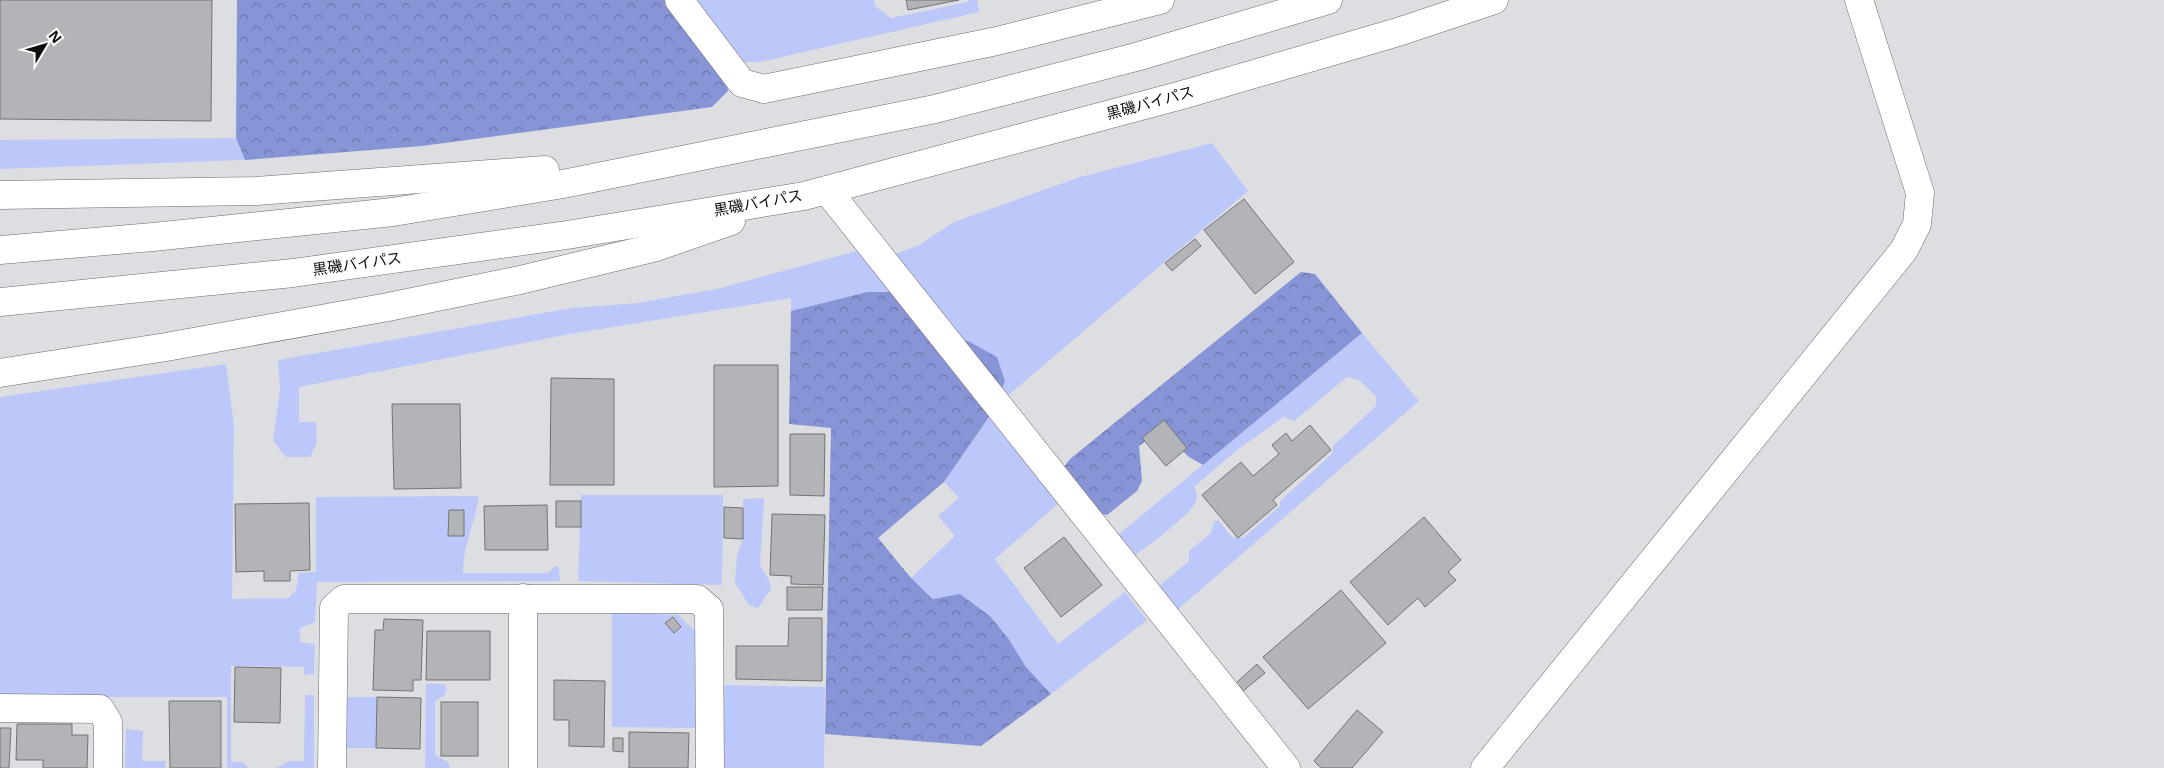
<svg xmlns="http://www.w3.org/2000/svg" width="2164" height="768" font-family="'Open Sans','Noto Sans JP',sans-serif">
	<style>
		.green { fill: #bdc8fa }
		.forest { fill: url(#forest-crowns) }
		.building { fill: #b3b4b7; stroke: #727375 }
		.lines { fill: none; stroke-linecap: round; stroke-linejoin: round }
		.minor-casing { stroke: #6b6b6e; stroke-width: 29 }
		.highway-casing { stroke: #6b6b6e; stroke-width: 29 }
		.minor { stroke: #fff; stroke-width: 28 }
		.highway { stroke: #fff; stroke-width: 28 }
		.labels { text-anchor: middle; stroke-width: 4; stroke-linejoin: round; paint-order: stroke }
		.street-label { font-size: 15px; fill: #0e0e0f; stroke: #fff }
	</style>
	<defs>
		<pattern id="forest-crowns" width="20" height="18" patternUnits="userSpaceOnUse" patternTransform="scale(1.25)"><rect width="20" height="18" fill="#8794d6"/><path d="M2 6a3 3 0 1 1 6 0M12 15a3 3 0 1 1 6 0" fill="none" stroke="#6d77ac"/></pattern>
	</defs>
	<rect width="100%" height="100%" fill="#dddee1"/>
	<g class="green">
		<path d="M 694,0 L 874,0 L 875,6 L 891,18 L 968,2 L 968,0 L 977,0 L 979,12 L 760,62 L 743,62 Z"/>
		<path d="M 236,138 L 245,160 L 0,169 L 0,140 Z"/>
		<path d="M 1212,143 L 1248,191 L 1005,398 L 891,256 L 919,245 L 954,222 L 1080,177 Z"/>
		<path d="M 857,251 L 893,292 L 867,292 L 791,311 L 791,298 L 570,334 L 299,387 L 299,422 L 316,422 L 317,443 L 310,457 L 286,457 L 273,441 L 280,390 L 278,360 L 572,308 L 638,303 L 721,288 Z"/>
		<path d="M 1362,333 L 1419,401 L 1177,610 L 1159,586 L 1189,561 L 1189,551 L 1211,533 L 1214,522 L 1218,520 L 1232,537 L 1243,538 L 1280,506 L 1280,501 L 1331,455 L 1334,445 L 1376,406 L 1376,396 L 1359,380 L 1347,377 L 1294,421 L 1284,417 L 1237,450 L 1195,486 C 1195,490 1197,494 1197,498 C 1195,513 1147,546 1134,556 L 1118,535 Z"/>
		<path d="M 226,364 L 234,426 L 232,599 L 288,598 L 296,590 L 299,573 L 316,572 L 316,497 L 479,496 C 475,524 463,544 463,573 L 548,573 L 555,566 L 559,567 L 560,581 L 317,582 L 315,622 L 300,628 L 300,642 L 315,644 L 314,674 L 304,675 L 304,667 L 231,666 L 231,762 L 243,762 L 248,768 L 227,768 L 227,697 L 0,697 L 0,397 Z"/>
		<path d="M 993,411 L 1059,503 L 995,559 L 1058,644 L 1125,592 L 1147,620 L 1051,694 L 1026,667 L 1008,638 L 990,616 L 960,594 L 934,599 L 911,578 L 955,536 L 938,516 L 959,498 L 944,482 Z"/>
		<path d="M 581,495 L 723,495 L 722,585 L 578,581 Z"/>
		<path d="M 764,498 L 760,565 L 769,580 L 771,589 L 758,608 L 749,605 L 735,583 L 737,555 L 743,539 L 743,499 Z"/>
		<path d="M 612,612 L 678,615 L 696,632 L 697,728 L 612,727 Z"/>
		<path d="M 426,684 L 444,684 L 447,690 L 444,696 L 435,701 L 435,755 L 448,762 L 450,768 L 425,768 Z"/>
		<path d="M 724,685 L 825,687 L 824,768 L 724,768 Z"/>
		<path d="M 305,695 L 314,695 L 314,768 L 276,768 L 289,761 L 304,761 Z"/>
		<path d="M 346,697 L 377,697 L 376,748 L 345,748 Z"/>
		<path d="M 126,729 L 143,731 L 142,761 L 166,761 L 165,768 L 125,768 Z"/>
	</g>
	<g class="forest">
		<path d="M 237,0 L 667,0 L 726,75 L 728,91 L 712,107 L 422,146 L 245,160 L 236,138 Z"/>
		<path d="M 1301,272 L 1315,274 L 1362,333 L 1203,465 L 1189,457 L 1161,430 L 1139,446 L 1142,481 L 1137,491 L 1107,515 L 1097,513 L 1063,468 L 1070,459 Z"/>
		<path d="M 867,292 L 893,292 L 930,334 L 968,341 L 997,357 L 1005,381 L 993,411 L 944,482 L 878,538 L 911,578 L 933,599 L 960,594 L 990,616 L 1008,638 L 1026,667 L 1051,694 L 981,746 L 825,734 L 831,428 L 789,424 L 791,311 Z"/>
	</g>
	<g class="building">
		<path d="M 0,0 L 212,0 L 211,121 L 0,119 Z"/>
		<path d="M 906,0 L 959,0 L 908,10 Z"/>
		<path d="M 1244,199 L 1294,262 L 1255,294 L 1204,230 Z"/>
		<path d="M 1195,239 L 1201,246 L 1172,271 L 1165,263 Z"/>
		<path d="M 714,365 L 778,365 L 778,486 L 714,487 Z"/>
		<path d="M 551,378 L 614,379 L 614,485 L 550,485 Z"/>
		<path d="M 392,404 L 460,404 L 461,488 L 394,489 Z"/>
		<path d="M 1164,420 L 1187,448 L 1166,466 L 1142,438 Z"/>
		<path d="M 1310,425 L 1331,450 L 1273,500 L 1277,505 L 1238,538 L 1202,495 L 1241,462 L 1253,476 L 1279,454 L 1272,445 L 1286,433 L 1292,441 Z"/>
		<path d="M 790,434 L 825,434 L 824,496 L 790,495 Z"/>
		<rect x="556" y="501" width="25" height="26"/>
		<path d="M 309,503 L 310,570 L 290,571 L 290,581 L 264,581 L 264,571 L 236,572 L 235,504 Z"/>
		<path d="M 547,505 L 548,550 L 485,550 L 484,506 Z"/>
		<path d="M 724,507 L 743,508 L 743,539 L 724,538 Z"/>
		<path d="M 449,510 L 464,510 L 464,536 L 448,536 Z"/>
		<path d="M 772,514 L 825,515 L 823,585 L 791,584 L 791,576 L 770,575 Z"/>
		<path d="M 1424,517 L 1461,560 L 1448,572 L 1456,580 L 1425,607 L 1418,598 L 1388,625 L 1350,582 Z"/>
		<path d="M 1064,537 L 1102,585 L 1061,617 L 1024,568 Z"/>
		<path d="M 787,587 L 823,587 L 822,610 L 787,610 Z"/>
		<path d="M 1341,590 L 1386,643 L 1308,709 L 1263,657 Z"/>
		<path d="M 673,617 L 681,627 L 674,633 L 665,623 Z"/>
		<path d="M 789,618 L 822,618 L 822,681 L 736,679 L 736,646 L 788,646 Z"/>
		<path d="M 384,619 L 423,620 L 421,680 L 413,680 L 413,691 L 373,690 L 375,630 L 383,630 Z"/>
		<path d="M 427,631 L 490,631 L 490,680 L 426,680 Z"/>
		<path d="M 1257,664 L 1265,673 L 1243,691 L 1236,683 Z"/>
		<path d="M 235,667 L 281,668 L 280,723 L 234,722 Z"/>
		<path d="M 554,680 L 605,681 L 604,747 L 569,746 L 569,720 L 554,720 Z"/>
		<path d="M 377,697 L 421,698 L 420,749 L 376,748 Z"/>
		<path d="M 169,701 L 221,701 L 221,768 L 170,768 Z"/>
		<rect x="441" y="702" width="37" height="54"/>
		<path d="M 1357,710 L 1383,732 L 1352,768 L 1321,768 L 1314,761 Z"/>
		<path d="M 17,724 L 72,724 L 72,735 L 88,735 L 87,768 L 43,768 L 43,760 L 16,760 Z"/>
		<path d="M 0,728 L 11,728 L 9,768 L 0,768 Z"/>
		<path d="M 629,732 L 689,733 L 688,768 L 629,768 Z"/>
		<path d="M 613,738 L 623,738 L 623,752 L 613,751 Z"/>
	</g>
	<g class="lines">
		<defs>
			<g id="minor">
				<path d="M 679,0 L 742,83 L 764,89 L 997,41 L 1160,0"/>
				<path d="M 827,190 L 1286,768"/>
				<path d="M 523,598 L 523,768"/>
				<path d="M 0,708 L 100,709 L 108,722 L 108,768"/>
				<path d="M 332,768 L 334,608 L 344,599 L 697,599 L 709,609 L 710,768"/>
				<path d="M 1485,768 L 1904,250 L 1917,224 L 1920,193 L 1859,0"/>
			</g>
			<g id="highway">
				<path d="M 0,195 L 256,191 L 545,170"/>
				<path d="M 0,250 L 153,237 L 393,212 L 563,184 L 935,109 L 1136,57 L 1328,0"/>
				<path d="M 0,302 L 293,273 L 567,235 L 804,196 L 1182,95 L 1398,32 L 1494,0"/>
				<path d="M 0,373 L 166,347 L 388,307 L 520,280 L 653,248 L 731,221"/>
			</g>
		</defs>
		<use href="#minor" class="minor-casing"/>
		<use href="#highway" class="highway-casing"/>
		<use href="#minor" class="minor"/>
		<use href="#highway" class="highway"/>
	</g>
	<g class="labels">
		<g class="street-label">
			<text transform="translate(1150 103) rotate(-15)" y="5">黒磯バイパス</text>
			<text transform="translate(758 203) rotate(-10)" y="5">黒磯バイパス</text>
			<text transform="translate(357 264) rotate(-8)" y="5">黒磯バイパス</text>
		</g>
	</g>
	<g transform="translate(45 45) rotate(52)" stroke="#ffffff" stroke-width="4" paint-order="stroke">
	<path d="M0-4L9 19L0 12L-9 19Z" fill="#0e0e0f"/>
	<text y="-8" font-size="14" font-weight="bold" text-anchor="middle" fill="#0e0e0f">N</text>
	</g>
</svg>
